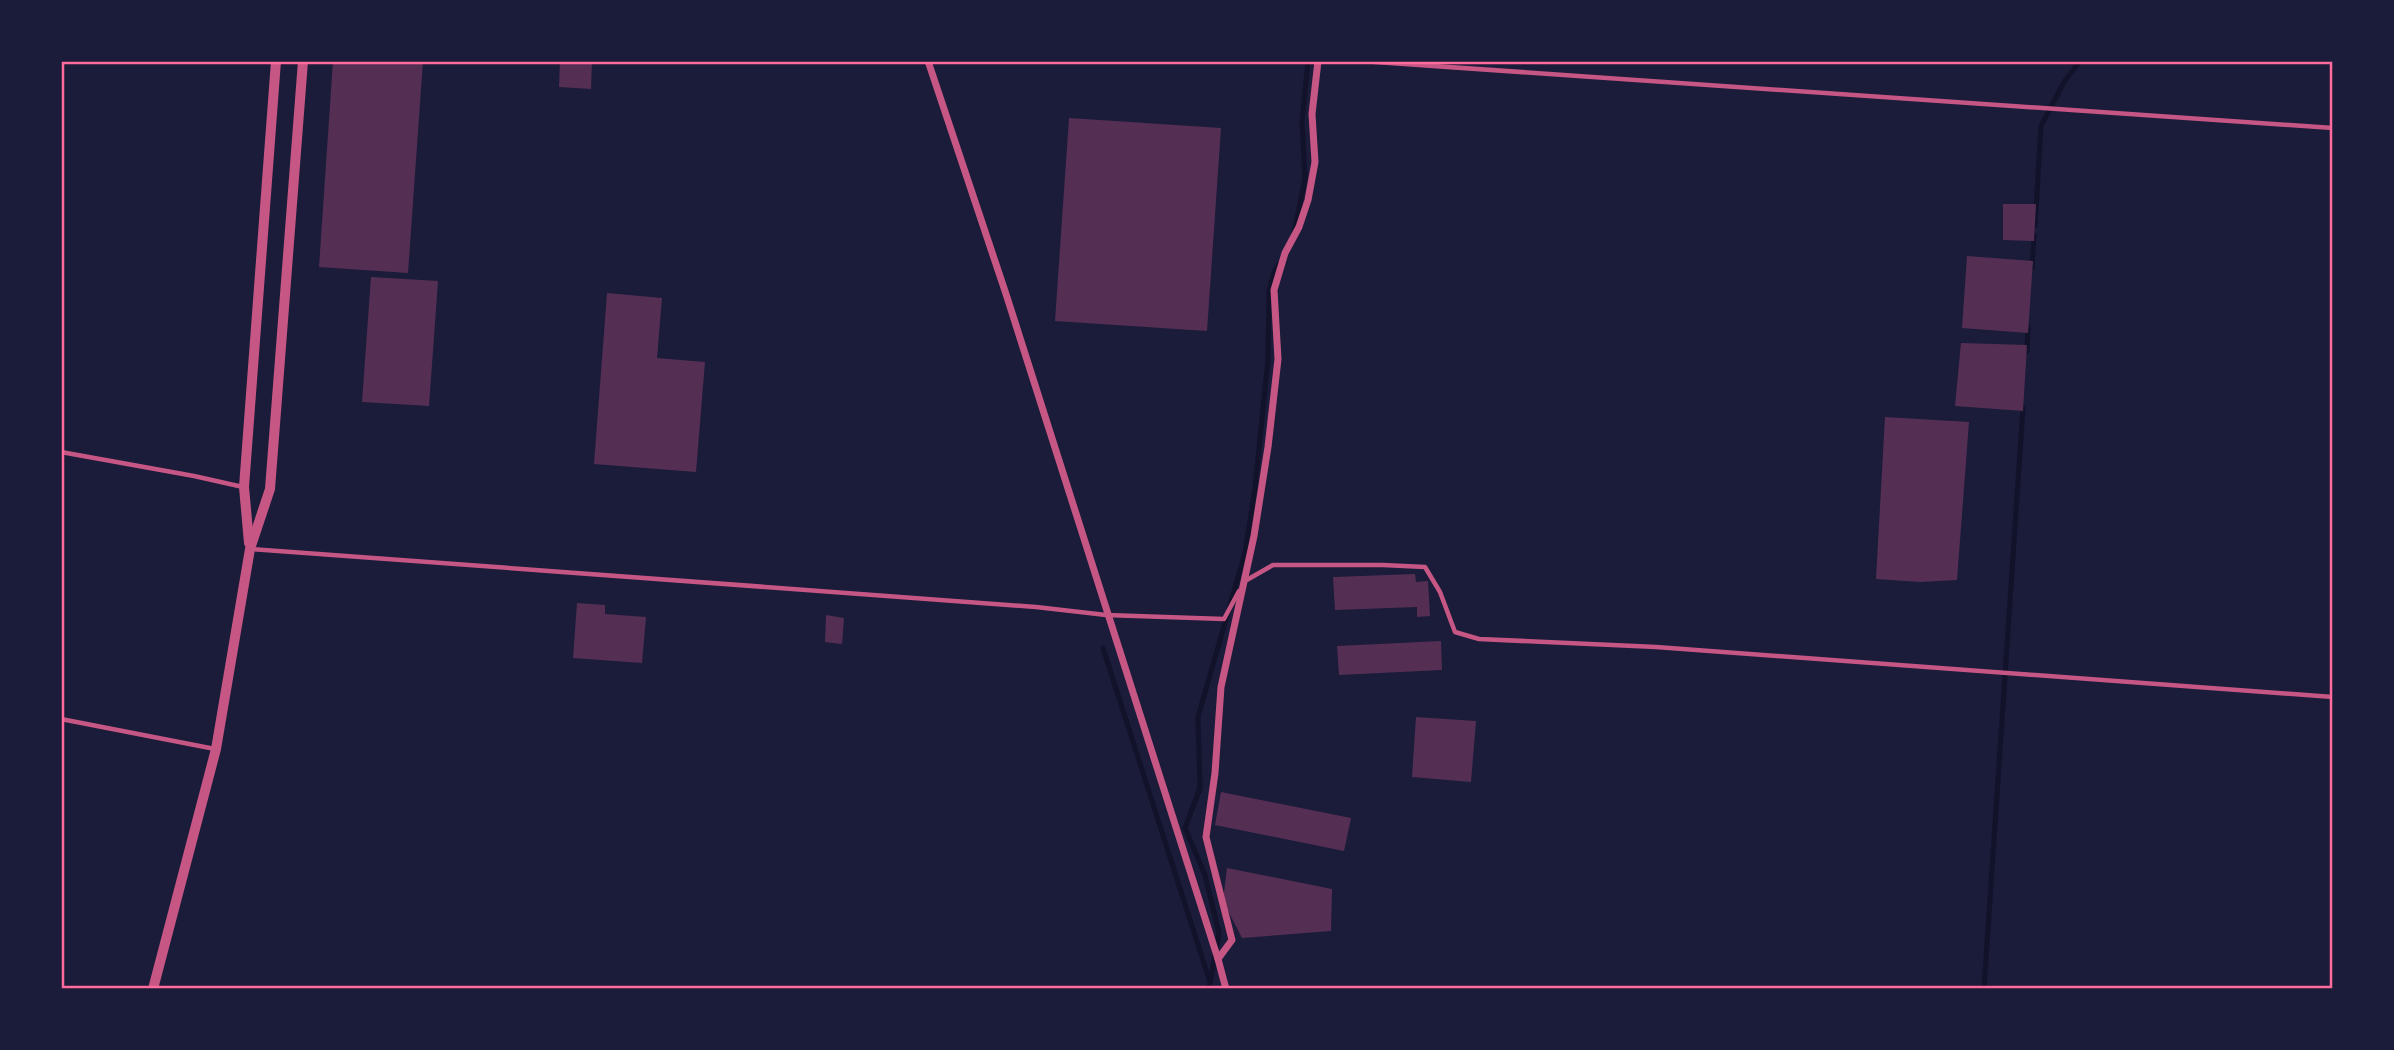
<svg xmlns="http://www.w3.org/2000/svg" width="2394" height="1050" font-family="'IBM Plex Serif',serif">
	<style>
		.lines { fill: none; stroke-linecap: round; stroke-linejoin: round }
		.stream { stroke: #12122b; stroke-width: 5 }
		.building { fill: #542f53 }
		.service { stroke: #c65784; stroke-width: 4.5 }
		.minor { stroke: #c65784; stroke-width: 7 }
		.tertiary { stroke: #c65784; stroke-width: 10 }
		.neatline { fill: none; stroke: #ff6b9d; stroke-width: 2.5 }
	</style>
	<rect width="100%" height="100%" fill="#1b1b3a"/>
	<g class="lines">
		<g class="stream">
			<path d="M 2035,226 L 2041,126 L 2064,82 L 2080,61"/>
			<path d="M 1294,233 L 1305,179 L 1302,121 L 1308,61"/>
			<path d="M 2032,268 L 2034,235"/>
			<path d="M 2027,351 L 2028,326"/>
			<path d="M 1103,648 L 1209,979"/>
			<path d="M 1209,989 L 1219,933 L 1205,875 L 1185,828 L 1200,788 L 1198,717 L 1245,553 L 1255,488 L 1268,360 L 1269,292 L 1274,272 L 1280,263"/>
			<path d="M 1984,989 L 2023,407"/>
		</g>
	</g>
	<g class="building">
		<path d="M 333,61 L 423,61 L 408,273 L 319,267 Z"/>
		<path d="M 560,61 L 592,61 L 591,89 L 559,87 Z"/>
		<path d="M 1069,118 L 1221,128 L 1207,331 L 1055,321 Z"/>
		<path d="M 2003,204 L 2036,204 L 2034,241 L 2003,240 Z"/>
		<path d="M 1967,256 L 2033,261 L 2028,333 L 1962,328 Z"/>
		<path d="M 371,277 L 438,281 L 429,406 L 362,402 Z"/>
		<path d="M 607,293 L 662,298 L 657,358 L 705,362 L 696,472 L 594,464 Z"/>
		<path d="M 1961,343 L 2027,345 L 2023,411 L 1955,406 Z"/>
		<path d="M 1885,417 L 1969,422 L 1957,580 L 1920,582 L 1876,579 Z"/>
		<path d="M 1415,574 L 1416,582 L 1428,581 L 1430,616 L 1417,617 L 1417,607 L 1335,610 L 1333,577 Z"/>
		<path d="M 577,603 L 605,605 L 605,614 L 646,617 L 642,663 L 573,658 Z"/>
		<path d="M 826,615 L 844,618 L 842,644 L 825,642 Z"/>
		<path d="M 1441,641 L 1442,670 L 1339,675 L 1337,646 Z"/>
		<path d="M 1416,717 L 1476,721 L 1471,782 L 1412,777 Z"/>
		<path d="M 1221,792 L 1351,818 L 1344,851 L 1215,825 Z"/>
		<path d="M 1227,868 L 1332,889 L 1331,931 L 1242,938 L 1223,901 Z"/>
	</g>
	<g class="lines">
		<g class="service">
			<path d="M 1361,61 L 2333,128"/>
			<path d="M 61,452 L 194,476 L 243,487"/>
			<path d="M 252,549 L 1036,607 L 1106,615 L 1224,619 L 1239,591"/>
			<path d="M 1245,581 L 1273,565 L 1383,565 L 1425,567 L 1440,592 L 1455,632 L 1479,639 L 1656,647 L 2333,697"/>
			<path d="M 61,719 L 215,749"/>
		</g>
		<g class="minor">
			<path d="M 928,61 L 1006,294 L 1218,959"/>
			<path d="M 1226,989 L 1218,959 L 1232,940 L 1206,837 L 1215,773 L 1221,687 L 1254,536 L 1268,447 L 1278,359 L 1274,290 L 1285,253 L 1299,227 L 1308,200 L 1315,162 L 1312,114 L 1318,61"/>
		</g>
		<g class="tertiary">
			<path d="M 249,543 L 244,487 L 276,61"/>
			<path d="M 153,989 L 216,749 L 250,549 L 270,489 L 303,61"/>
		</g>
	</g>
	<rect width="2394" height="1050" fill="none" stroke="#1b1b3a" stroke-width="126"/>
	<rect x="63" y="63" width="2268" height="924" class="neatline"/>
</svg>
